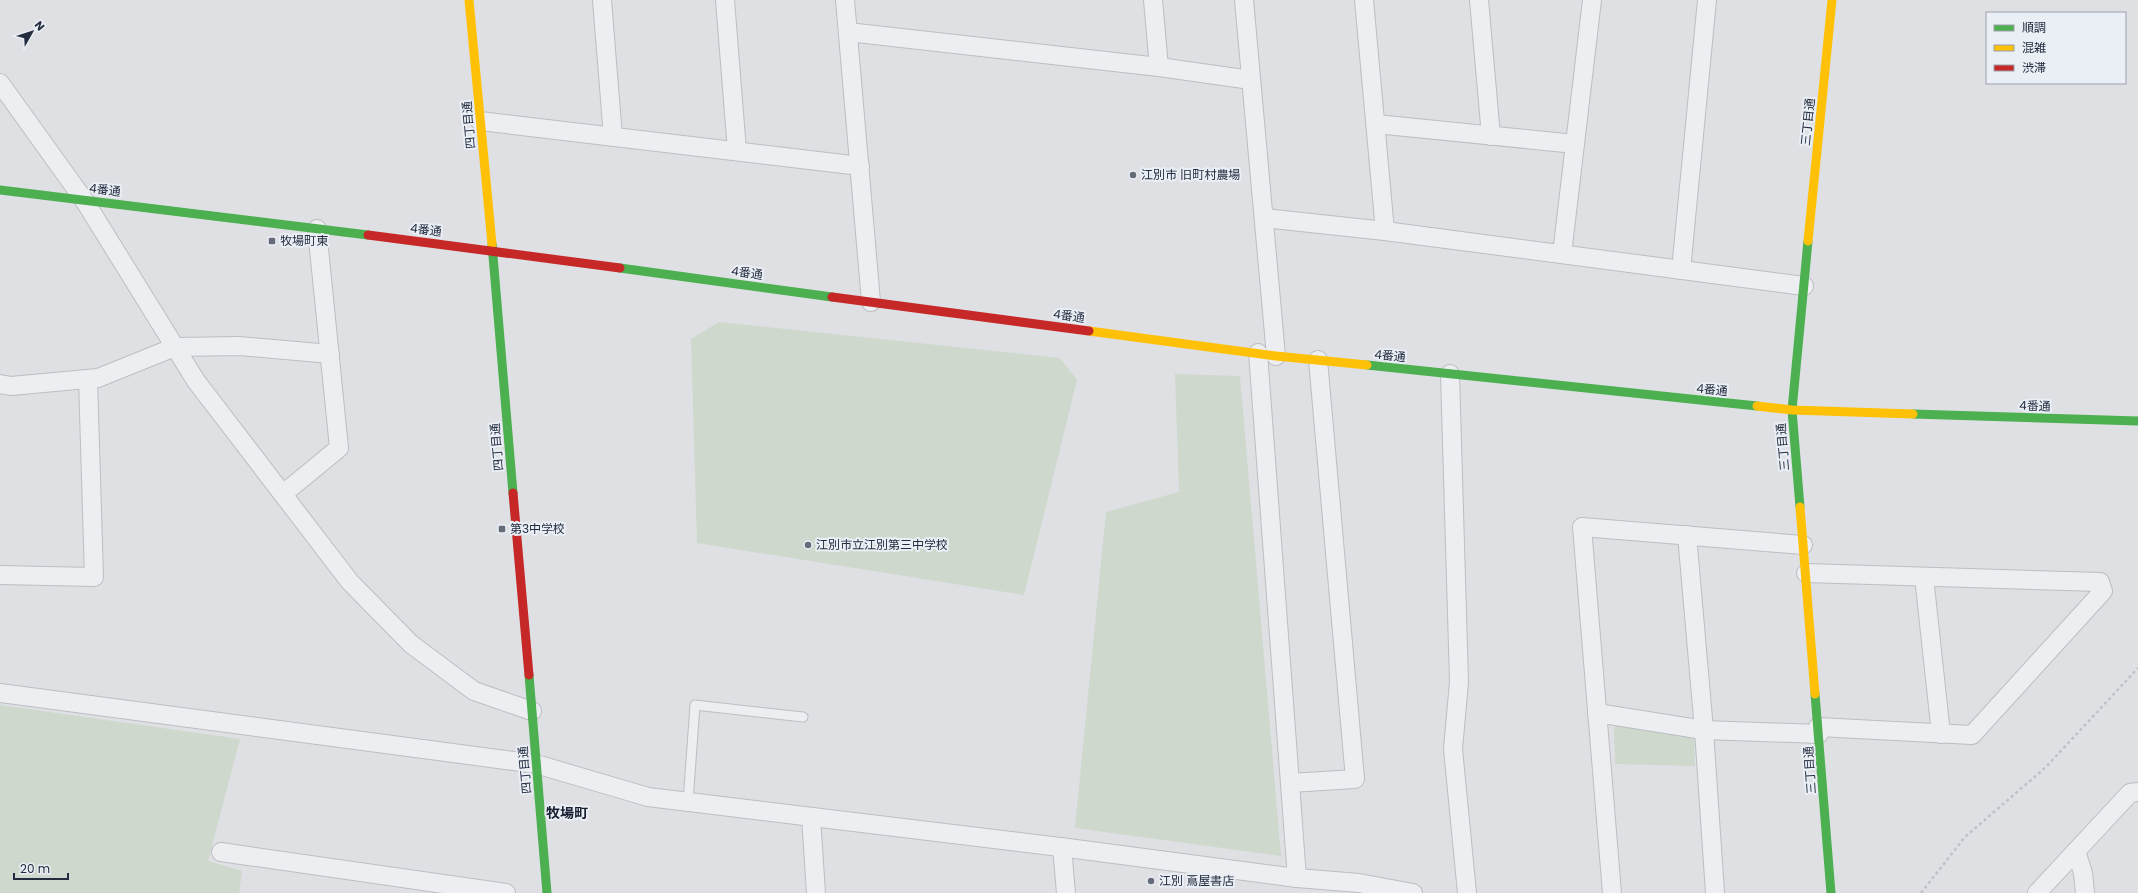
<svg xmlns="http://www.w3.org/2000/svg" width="2138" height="893" font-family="Poppins,'Noto Sans JP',sans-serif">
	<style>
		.green { fill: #ced8cd }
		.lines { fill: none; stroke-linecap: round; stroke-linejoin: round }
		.lane-casing { stroke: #bcbec2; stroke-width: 11 }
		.street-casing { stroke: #bcbec2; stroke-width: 20 }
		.path { stroke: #c0c1c7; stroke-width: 2.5; stroke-dasharray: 3 3; stroke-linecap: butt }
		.lane { stroke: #edeef1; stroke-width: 9 }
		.street { stroke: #edeef1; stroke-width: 18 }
		.fast { stroke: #4caf50; stroke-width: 9 }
		.slow { stroke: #ffc107; stroke-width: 9 }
		.jam { stroke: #c62828; stroke-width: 9 }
		.poi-dot { fill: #656b79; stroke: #eaeef5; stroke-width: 1.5 }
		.labels { text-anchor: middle; stroke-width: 4; stroke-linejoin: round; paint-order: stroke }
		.street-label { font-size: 12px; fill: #242c3f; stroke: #eaeef5 }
		.poi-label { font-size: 12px; fill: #242c3f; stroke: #eaeef5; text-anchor: start }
		.quarter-label { font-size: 14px; font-weight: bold; fill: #161d2f; stroke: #eaeef5 }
	</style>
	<rect width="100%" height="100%" fill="#dee0e4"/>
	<g class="green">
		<path d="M 719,322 L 1060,358 L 1077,380 L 1024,595 L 697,543 L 691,339 Z"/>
		<path d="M 1175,374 L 1240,376 L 1281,856 L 1075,828 L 1106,512 L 1179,492 Z"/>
		<path d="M 0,705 L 240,739 L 208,861 L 242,871 L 239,893 L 0,893 Z"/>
		<path d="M 1619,724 L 1694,735 L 1695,766 L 1615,764 L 1614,728 Z"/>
	</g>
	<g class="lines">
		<defs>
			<path id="lane" d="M 688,802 L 695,705 L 803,717"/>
			<g id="street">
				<path d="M 602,0 L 613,137"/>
				<path d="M 725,0 L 737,151"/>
				<path d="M 845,0 L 871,302"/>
				<path d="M 1153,0 L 1159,67"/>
				<path d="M 1244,0 L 1276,356"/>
				<path d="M 1364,0 L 1385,231"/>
				<path d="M 1479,0 L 1491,136"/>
				<path d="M 848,32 L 1159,67 L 1251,80"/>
				<path d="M 0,83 L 84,200 L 196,381 L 350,582 L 411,644 L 474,691 L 532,711"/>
				<path d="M 480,121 L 860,166"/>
				<path d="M 1376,124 L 1575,144"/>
				<path d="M 1264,218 L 1385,231 L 1804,286"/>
				<path d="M 1562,254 L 1592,0"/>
				<path d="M 1681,270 L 1707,0"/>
				<path d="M 1258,353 L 1297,878"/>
				<path d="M 1450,374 L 1459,682 L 1453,749 L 1467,893"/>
				<path d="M 0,384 L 11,386 L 98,378 L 175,347 L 239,346 L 330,354"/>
				<path d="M 283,494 L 339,448 L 317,229"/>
				<path d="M 1687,535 L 1704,730 L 1715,893"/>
				<path d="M 1806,573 L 2100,582 L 2103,591 L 1972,735 L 1818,727"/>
				<path d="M 0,575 L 94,577 L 88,379"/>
				<path d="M 1924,577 L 1941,734"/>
				<path d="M 0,693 L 536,764 L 648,797 L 1068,848 L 1297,878 L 1359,883 L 1413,893"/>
				<path d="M 1597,713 L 1704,730 L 1819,734"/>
				<path d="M 1290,783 L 1355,779 L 1318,360"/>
				<path d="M 811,817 L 816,893"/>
				<path d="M 1062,847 L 1066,893"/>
				<path d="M 2076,851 L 2083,873 L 2085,893"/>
				<path d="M 221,852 L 506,893"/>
				<path d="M 1612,893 L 1582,527 L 1803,545"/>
				<path d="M 2037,893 L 2130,793 L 2138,792"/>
			</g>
		</defs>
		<use href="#lane" class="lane-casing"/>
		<use href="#street" class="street-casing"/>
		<path class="path" d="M 1921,893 L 1965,837 L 2046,767 L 2138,668"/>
		<use href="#lane" class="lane"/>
		<use href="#street" class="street"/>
		<g class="fast">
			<path d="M 0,190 L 368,235"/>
			<path d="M 492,244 L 513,493"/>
			<path d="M 620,268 L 832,297"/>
			<path d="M 1367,365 L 1757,406"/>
			<path d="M 1913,414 L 2138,421"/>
			<path d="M 1800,507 L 1792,410 L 1808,241"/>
			<path d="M 529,675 L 547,893"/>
			<path d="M 1815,694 L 1831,893"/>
		</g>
		<g class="slow">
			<path d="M 469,0 L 492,244"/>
			<path d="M 1808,241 L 1832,0"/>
			<path d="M 1089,331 L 1276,356 L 1367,365"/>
			<path d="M 1757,406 L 1792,410 L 1913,414"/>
			<path d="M 1800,507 L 1815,694"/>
		</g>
		<g class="jam">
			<path d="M 368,235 L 620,268"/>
			<path d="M 832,297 L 1089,331"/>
			<path d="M 513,493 L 529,675"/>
		</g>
	</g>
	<g class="poi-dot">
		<circle cx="1133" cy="175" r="4"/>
		<rect x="268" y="237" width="8" height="8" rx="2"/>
		<rect x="498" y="525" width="8" height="8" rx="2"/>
		<circle cx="808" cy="545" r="4"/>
		<circle cx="1151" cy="881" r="4"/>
	</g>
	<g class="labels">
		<g class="street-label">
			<text transform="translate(1808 122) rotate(-84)" y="4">三丁目通</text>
			<text transform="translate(469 125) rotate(-95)" y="4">四丁目通</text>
			<text transform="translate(105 190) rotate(7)" y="4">4番通</text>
			<text transform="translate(426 230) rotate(7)" y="4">4番通</text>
			<text transform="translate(747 273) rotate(8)" y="4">4番通</text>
			<text transform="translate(1069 316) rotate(8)" y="4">4番通</text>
			<text transform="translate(1390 356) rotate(6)" y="4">4番通</text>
			<text transform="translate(1712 390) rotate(6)" y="4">4番通</text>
			<text transform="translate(2035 406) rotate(2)" y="4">4番通</text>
			<text transform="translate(497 447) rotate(-95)" y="4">四丁目通</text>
			<text transform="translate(1783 447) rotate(-95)" y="4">三丁目通</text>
			<text transform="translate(525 770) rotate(-95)" y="4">四丁目通</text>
			<text transform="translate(1810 770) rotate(-94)" y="4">三丁目通</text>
		</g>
		<g class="poi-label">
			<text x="1141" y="179">江別市 旧町村農場</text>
			<text x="280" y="245">牧場町東</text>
			<text x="510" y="533">第3中学校</text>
			<text x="816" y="549">江別市立江別第三中学校</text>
			<text x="1159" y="885">江別 蔦屋書店</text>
		</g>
		<g class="quarter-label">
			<text x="567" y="818">牧場町</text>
		</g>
	</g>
	<rect x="1986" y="12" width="140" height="72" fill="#eaeef5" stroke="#9ba0ac"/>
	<rect x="1994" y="25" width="20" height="6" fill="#4caf50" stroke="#9ba0ac"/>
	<text x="2022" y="32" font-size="12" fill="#242c3f">順調</text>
	<rect x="1994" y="45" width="20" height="6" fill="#ffc107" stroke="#9ba0ac"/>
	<text x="2022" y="52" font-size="12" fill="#242c3f">混雑</text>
	<rect x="1994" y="65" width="20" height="6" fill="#c62828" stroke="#9ba0ac"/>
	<text x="2022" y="72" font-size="12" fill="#242c3f">渋滞</text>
	<g transform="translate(32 32) rotate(51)" stroke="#eaeef5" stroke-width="3" paint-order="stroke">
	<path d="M0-3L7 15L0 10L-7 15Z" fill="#242c3f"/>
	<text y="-6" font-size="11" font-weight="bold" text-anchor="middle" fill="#242c3f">N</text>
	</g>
	<path d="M14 873v6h54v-6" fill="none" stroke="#242c3f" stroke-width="2"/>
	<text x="20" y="873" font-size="12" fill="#242c3f" stroke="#eaeef5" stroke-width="3" paint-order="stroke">20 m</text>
</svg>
